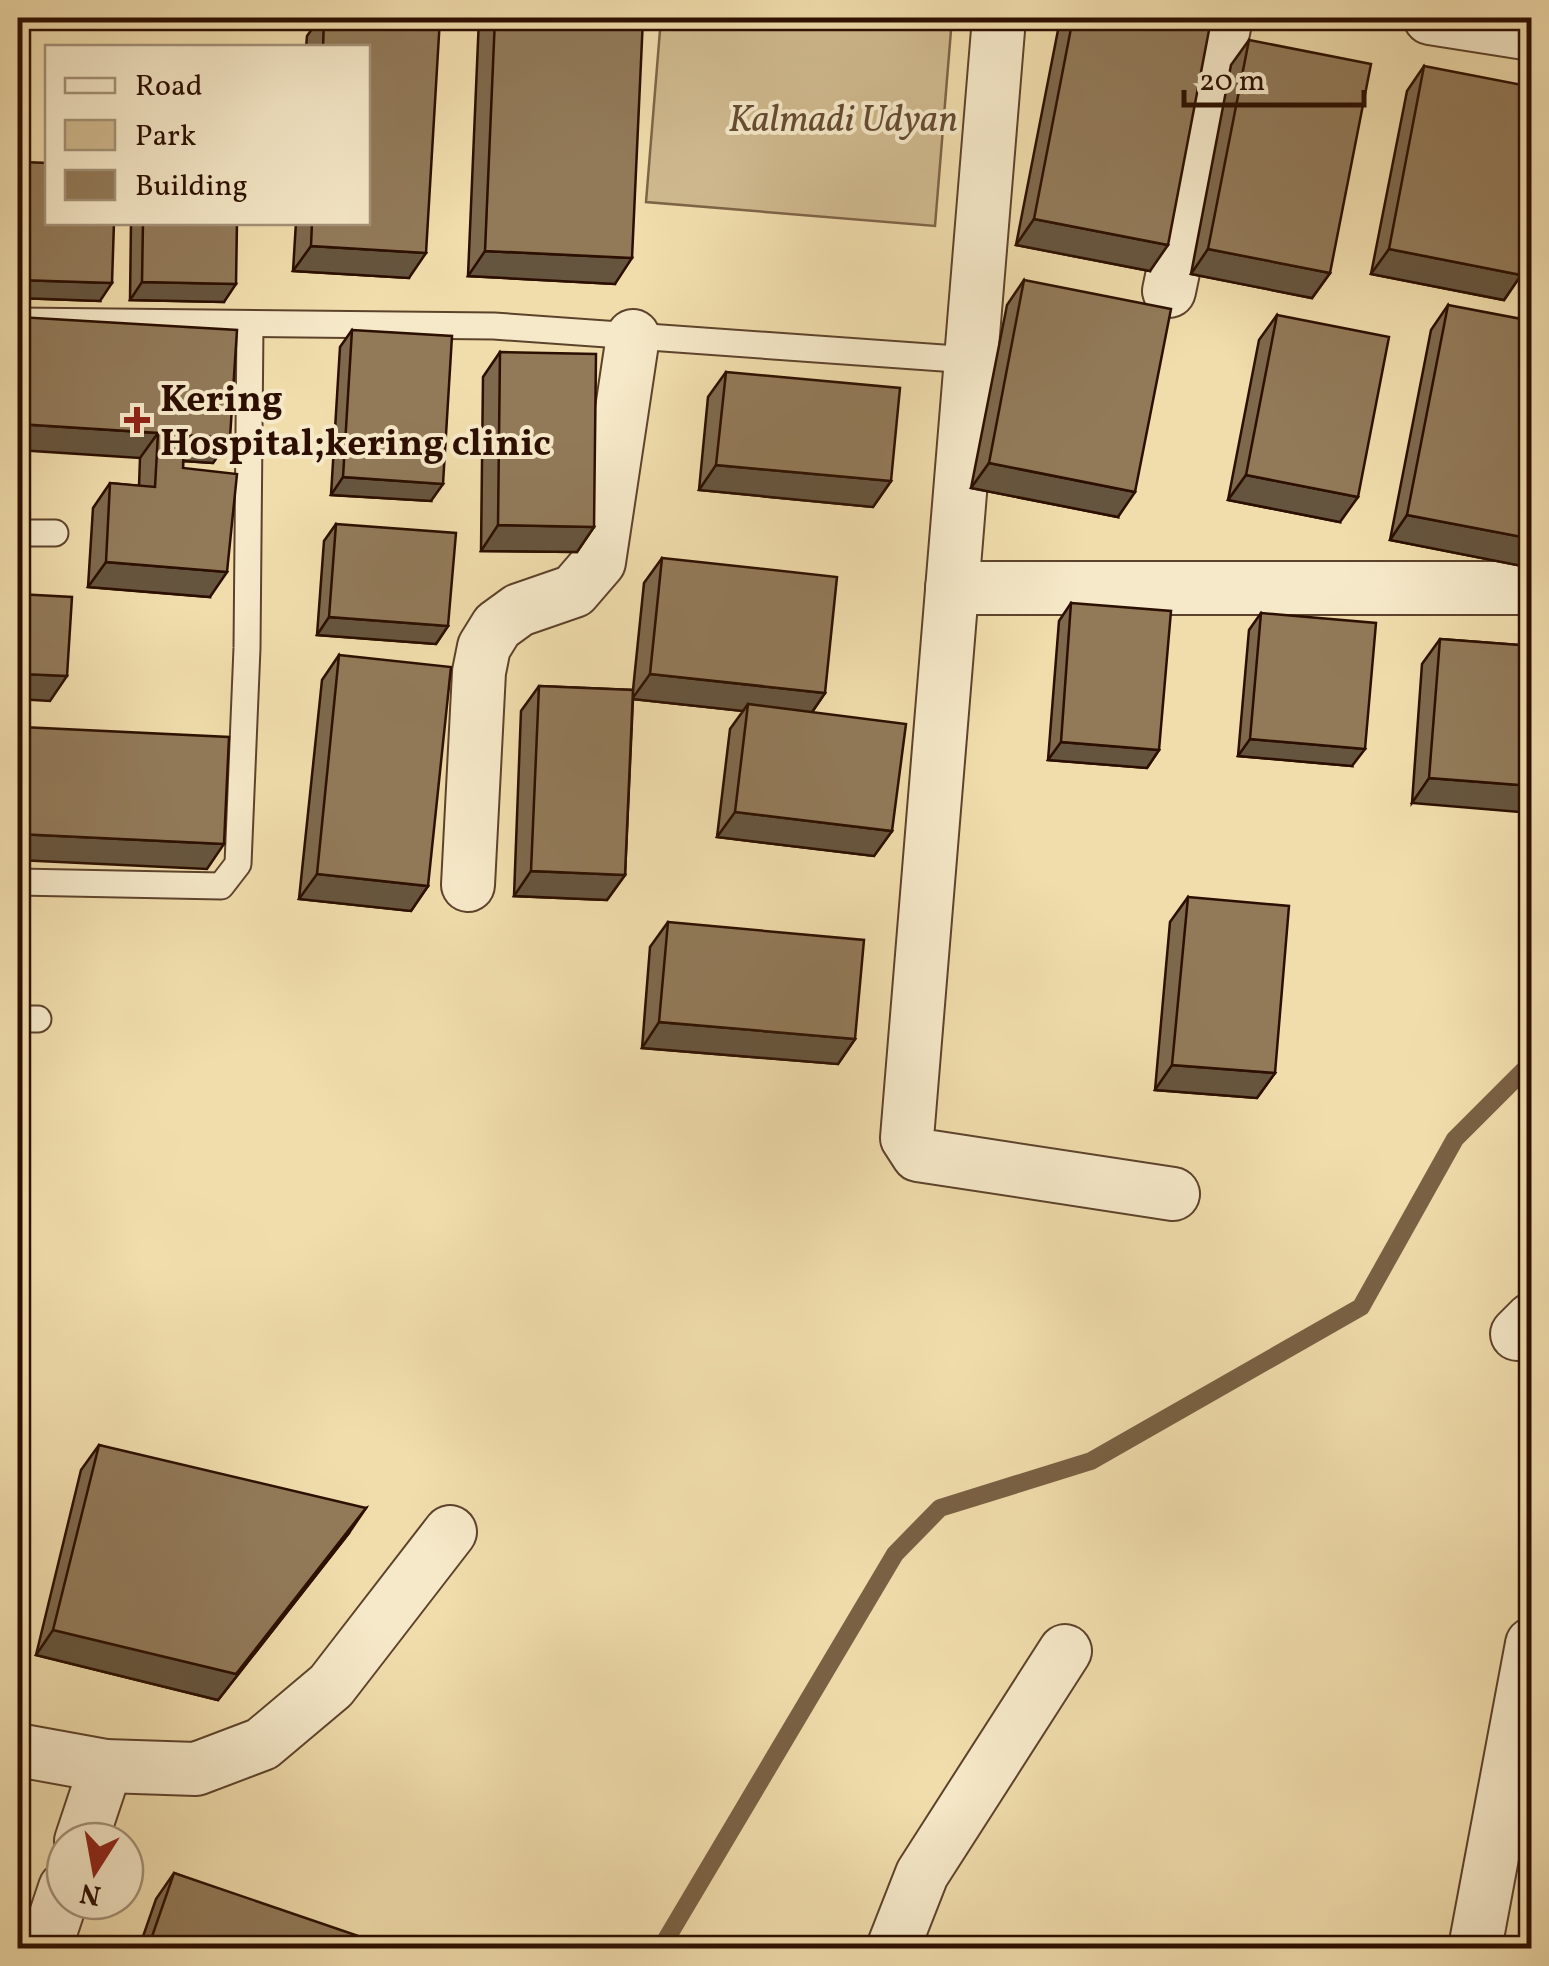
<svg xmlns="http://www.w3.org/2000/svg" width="1549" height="1966" font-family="Vollkorn,serif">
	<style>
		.green { fill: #d0ba8f; stroke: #7e6448; stroke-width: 2.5 }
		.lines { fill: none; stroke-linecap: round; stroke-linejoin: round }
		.stream { stroke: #7a6144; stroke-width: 18 }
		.lane-casing { stroke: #5d422b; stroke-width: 29 }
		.street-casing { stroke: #5d422b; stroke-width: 56 }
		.lane { stroke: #f6e9c9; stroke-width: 25 }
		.street { stroke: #f6e9c9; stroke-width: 52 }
		.wall { fill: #7e694d; stroke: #2c0f00; stroke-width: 2.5 }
		.shaded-wall { fill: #66553e; stroke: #2c0f00; stroke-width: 2.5 }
		.building { fill: #927a59; stroke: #2c0f00; stroke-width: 2.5 }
		.poi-dot { fill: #8f2418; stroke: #f6e9c9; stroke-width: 4 }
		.labels { text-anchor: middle; stroke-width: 8; stroke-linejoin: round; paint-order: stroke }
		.park-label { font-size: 38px; font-style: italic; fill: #654b32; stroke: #f6e9c9 }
		.poi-label { font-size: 38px; font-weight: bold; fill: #2c0f00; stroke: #f6e9c9; text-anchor: start }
	</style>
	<rect width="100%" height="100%" fill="#f1ddac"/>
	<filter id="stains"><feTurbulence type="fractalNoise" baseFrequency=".002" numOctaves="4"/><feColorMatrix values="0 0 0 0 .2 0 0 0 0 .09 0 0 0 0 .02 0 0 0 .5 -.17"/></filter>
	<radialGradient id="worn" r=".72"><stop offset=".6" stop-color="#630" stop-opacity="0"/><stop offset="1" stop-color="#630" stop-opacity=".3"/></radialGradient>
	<path class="green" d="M 661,18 L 952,18 L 935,226 L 646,202 Z"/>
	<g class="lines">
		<path class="stream" d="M 661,1948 L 895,1554 L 940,1508 L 1091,1461 L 1361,1307 L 1455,1139 L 1532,1062"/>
		<defs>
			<g id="lane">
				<path d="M 18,321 L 494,326 L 971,360"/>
				<path d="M 18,533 L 55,533"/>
				<path d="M 18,882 L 221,886 L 238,864 L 247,648 L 250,324"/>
				<path d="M 18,1019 L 38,1019"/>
			</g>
			<g id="street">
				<path d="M 999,18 L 907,1138 L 918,1155 L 1173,1194"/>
				<path d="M 1430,18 L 1532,34"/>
				<path d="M 1169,291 L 1226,18"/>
				<path d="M 952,588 L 1532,588"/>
				<path d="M 468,885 L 479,672 L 484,647 L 497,626 L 519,610 L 574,591 L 599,562 L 633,336"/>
				<path d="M 1517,1334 L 1532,1319"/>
				<path d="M 18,1750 L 106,1766 L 196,1769 L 262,1744 L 331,1686 L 450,1532"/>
				<path d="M 81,1841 L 106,1766"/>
				<path d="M 45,1948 L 65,1888"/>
				<path d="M 893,1948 L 922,1874 L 1065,1651"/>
				<path d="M 1475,1948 L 1532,1644"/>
			</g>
		</defs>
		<use href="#lane" class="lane-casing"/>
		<use href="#street" class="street-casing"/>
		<use href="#lane" class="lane"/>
		<use href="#street" class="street"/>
	</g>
	<g class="wall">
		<path d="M 320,18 L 431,18 L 409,278 L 293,271 L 296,222 L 368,222 L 368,48 L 306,48 L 307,36 Z"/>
		<path d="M 479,18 L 643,18 L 615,284 L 468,276 Z"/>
		<path d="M 1064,18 L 1170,18 L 1150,271 L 1016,245 L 1059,25 Z"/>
		<path d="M 1249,40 L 1330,273 L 1312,298 L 1191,274 L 1231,65 Z"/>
		<path d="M 1424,66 L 1521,275 L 1504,300 L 1371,274 L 1407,91 Z"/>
		<path d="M 22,162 L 100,301 L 18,298 L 18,168 Z"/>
		<path d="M 131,222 L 237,222 L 224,302 L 130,300 Z"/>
		<path d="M 1024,280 L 1118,517 L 971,488 L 1007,305 Z"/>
		<path d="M 1448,305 L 1532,568 L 1390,540 L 1431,330 Z"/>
		<path d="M 1277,315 L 1340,522 L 1228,500 L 1259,340 Z"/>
		<path d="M 18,317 L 230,438 L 213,463 L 183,461 L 183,468 L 210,597 L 88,587 L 93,508 L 110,483 L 139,486 L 140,458 Z"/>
		<path d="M 352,330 L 431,501 L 331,495 L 340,347 Z"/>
		<path d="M 500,352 L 594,527 L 577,552 L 481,551 L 483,377 Z"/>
		<path d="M 726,372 L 891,481 L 873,507 L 699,490 L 708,397 Z"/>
		<path d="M 336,524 L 448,626 L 436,644 L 317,635 L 324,541 Z"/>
		<path d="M 662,558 L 825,693 L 812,712 L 892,831 L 874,856 L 717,837 L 730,729 L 743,711 L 633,699 L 625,875 L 607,900 L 514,896 L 521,711 L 539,686 L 633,690 L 644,583 Z"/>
		<path d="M 1071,603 L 1159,750 L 1147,768 L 1048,760 L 1059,621 Z"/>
		<path d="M 1261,613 L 1352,766 L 1238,756 L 1249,630 Z"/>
		<path d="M 1440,639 L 1532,646 L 1412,803 L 1422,664 Z"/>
		<path d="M 339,655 L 428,886 L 411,911 L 299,899 L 322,680 Z"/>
		<path d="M 1188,897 L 1275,1073 L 1257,1098 L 1155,1090 L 1170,922 Z"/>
		<path d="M 668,922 L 855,1039 L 838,1064 L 642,1048 L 650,947 Z"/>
		<path d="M 99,1445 L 349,1533 L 218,1700 L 36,1655 L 81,1470 Z"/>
		<path d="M 174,1873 L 370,1948 L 139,1948 L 156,1899 Z"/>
	</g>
	<g class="shaded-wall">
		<path d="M 1034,219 L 1168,245 L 1150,271 L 1016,245 Z"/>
		<path d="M 311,246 L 426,253 L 409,278 L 293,271 Z"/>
		<path d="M 1208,249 L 1330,273 L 1312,298 L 1191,274 Z"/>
		<path d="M 1389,249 L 1521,275 L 1504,300 L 1371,274 Z"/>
		<path d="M 485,251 L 632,258 L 615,284 L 468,276 Z"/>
		<path d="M 18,280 L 112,283 L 100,301 L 18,298 Z"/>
		<path d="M 142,282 L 236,284 L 224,302 L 130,300 Z"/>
		<path d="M 18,424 L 158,433 L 140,458 L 18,450 Z"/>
		<path d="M 184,435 L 230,438 L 213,463 L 167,460 Z"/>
		<path d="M 989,463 L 1135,492 L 1118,517 L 971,488 Z"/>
		<path d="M 716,465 L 891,481 L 873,507 L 699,490 Z"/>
		<path d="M 1246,475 L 1358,497 L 1340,522 L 1228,500 Z"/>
		<path d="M 343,477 L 443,484 L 431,501 L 331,495 Z"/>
		<path d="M 1407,515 L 1532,539 L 1532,568 L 1390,540 Z"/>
		<path d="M 498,525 L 594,527 L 577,552 L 481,551 Z"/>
		<path d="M 106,562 L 227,572 L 210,597 L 88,587 Z"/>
		<path d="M 329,617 L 448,626 L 436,644 L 317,635 Z"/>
		<path d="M 23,674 L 67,676 L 50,701 L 18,699 Z"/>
		<path d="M 650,674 L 825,693 L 808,718 L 748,704 L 743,711 L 632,699 Z"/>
		<path d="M 1250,739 L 1365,749 L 1352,766 L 1238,756 Z"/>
		<path d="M 1061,742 L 1159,750 L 1147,768 L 1048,760 Z"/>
		<path d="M 1429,778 L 1532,786 L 1532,813 L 1412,803 Z"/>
		<path d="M 735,812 L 892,831 L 874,856 L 717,837 Z"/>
		<path d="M 18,834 L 224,844 L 207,869 L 18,860 Z"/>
		<path d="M 531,871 L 625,875 L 607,900 L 514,896 Z"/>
		<path d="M 317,874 L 428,886 L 411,911 L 299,899 Z"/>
		<path d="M 659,1022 L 855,1039 L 838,1064 L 642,1048 Z"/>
		<path d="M 1172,1065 L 1275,1073 L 1257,1098 L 1155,1090 Z"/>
		<path d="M 366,1508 L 349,1533 L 218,1700 L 36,1655 L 53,1630 Z"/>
	</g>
	<g class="building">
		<path d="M 324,18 L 440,18 L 426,253 L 311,246 L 312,222 L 368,222 L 368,48 L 323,48 Z"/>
		<path d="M 495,18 L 643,18 L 632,258 L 485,251 Z"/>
		<path d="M 1073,18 L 1170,18 L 1210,25 L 1168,245 L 1034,219 Z"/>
		<path d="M 1249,40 L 1371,64 L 1330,273 L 1208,249 Z"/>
		<path d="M 1424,66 L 1532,87 L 1532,223 L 1521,275 L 1389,249 Z"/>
		<path d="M 22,162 L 48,163 L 48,222 L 114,222 L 112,283 L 18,280 Z"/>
		<path d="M 143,222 L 237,222 L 236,284 L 142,282 Z"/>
		<path d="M 1024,280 L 1171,309 L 1135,492 L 989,463 Z"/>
		<path d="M 1448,305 L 1532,321 L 1532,539 L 1407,515 Z"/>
		<path d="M 1277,315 L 1389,337 L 1358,497 L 1246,475 Z"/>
		<path d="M 18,317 L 237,330 L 230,438 L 184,435 L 183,468 L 237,474 L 227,572 L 106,562 L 110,483 L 155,487 L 158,433 L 18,424 Z"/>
		<path d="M 352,330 L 452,336 L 443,484 L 343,477 Z"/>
		<path d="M 500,352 L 596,354 L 594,527 L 498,525 Z"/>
		<path d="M 726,372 L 900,388 L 891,481 L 716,465 Z"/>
		<path d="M 336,524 L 456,533 L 448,626 L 329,617 Z"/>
		<path d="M 662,558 L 837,577 L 825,693 L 650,674 Z"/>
		<path d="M 18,594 L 72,597 L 67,676 L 23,674 L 22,727 L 229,737 L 224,844 L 18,834 Z"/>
		<path d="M 1071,603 L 1171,611 L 1159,750 L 1061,742 Z"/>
		<path d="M 1261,613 L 1376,623 L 1365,749 L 1250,739 Z"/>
		<path d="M 1440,639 L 1532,646 L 1532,786 L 1429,778 Z"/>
		<path d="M 339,655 L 451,667 L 428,886 L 317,874 Z"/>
		<path d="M 539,686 L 633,690 L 625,875 L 531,871 Z"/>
		<path d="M 748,704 L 906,724 L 892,831 L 735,812 Z"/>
		<path d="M 1188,897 L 1289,906 L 1275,1073 L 1172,1065 Z"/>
		<path d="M 668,922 L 864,940 L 855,1039 L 659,1022 Z"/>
		<path d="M 99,1445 L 366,1508 L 236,1674 L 53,1630 Z"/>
		<path d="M 174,1873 L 373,1941 L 370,1948 L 148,1948 Z"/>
	</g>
	<path class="poi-dot" d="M132 405h10v10h10v10h-10v10h-10v-10h-10v-10h10z"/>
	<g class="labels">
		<g class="park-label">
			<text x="843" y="131">Kalmadi Udyan</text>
		</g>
		<g class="poi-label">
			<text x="160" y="411">Kering<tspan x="160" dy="44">Hospital;kering clinic</tspan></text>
		</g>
	</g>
	<rect width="1549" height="1966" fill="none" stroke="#f1ddac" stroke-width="60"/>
	<rect x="20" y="20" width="1509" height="1926" fill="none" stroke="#2c0f00" stroke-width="5"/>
	<rect x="30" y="30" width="1489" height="1906" fill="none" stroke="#2c0f00" stroke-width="2.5"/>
	<rect x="45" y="45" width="325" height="180" fill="#f6e9c9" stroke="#a59279" stroke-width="2.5"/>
	<rect x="65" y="78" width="50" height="15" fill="#f6e9c9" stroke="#a59279" stroke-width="2.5"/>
	<text x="135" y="95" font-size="30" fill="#2c0f00">Road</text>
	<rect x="65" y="120" width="50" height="30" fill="#d0ba8f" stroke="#a59279" stroke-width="2.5"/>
	<text x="135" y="145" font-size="30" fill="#2c0f00">Park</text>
	<rect x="65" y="170" width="50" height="30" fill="#927a59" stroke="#a59279" stroke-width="2.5"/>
	<text x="135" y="195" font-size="30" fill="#2c0f00">Building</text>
	<g transform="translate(95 1871) rotate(191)"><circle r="48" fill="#f6e9c9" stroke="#a59279" stroke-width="2.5"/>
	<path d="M0-8L18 38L0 25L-18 38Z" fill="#8f2418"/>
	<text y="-15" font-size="28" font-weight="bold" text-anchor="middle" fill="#2c0f00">N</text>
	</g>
	<path d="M1184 90v15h180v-15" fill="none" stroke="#2c0f00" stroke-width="5"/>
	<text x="1199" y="90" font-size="30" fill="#2c0f00" stroke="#f6e9c9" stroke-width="8" paint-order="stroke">20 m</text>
	<rect width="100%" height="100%" filter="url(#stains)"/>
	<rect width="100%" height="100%" fill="url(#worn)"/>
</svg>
